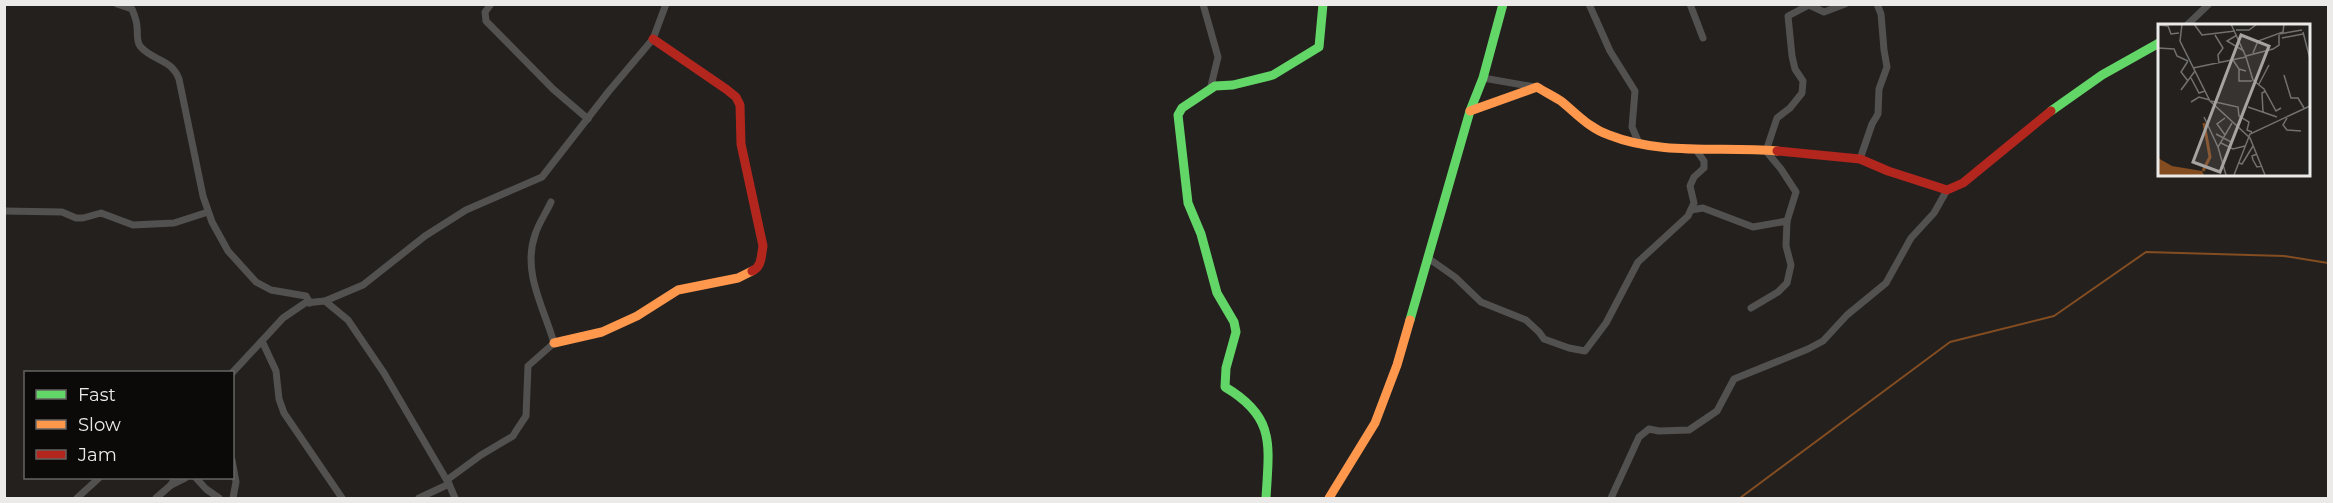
<svg xmlns="http://www.w3.org/2000/svg" width="2333" height="503" font-family="Montserrat,sans-serif">
	<style>
		.lines { fill: none; stroke-linecap: round; stroke-linejoin: round }
		.stream { stroke: #834d21; stroke-width: 2 }
		.street { stroke: #525150; stroke-width: 7 }
		.fast { stroke: #63d668; stroke-width: 9 }
		.slow { stroke: #ff974d; stroke-width: 9 }
		.jam { stroke: #b3261e; stroke-width: 9 }
		.inset-river { fill: none; stroke: #834d21; stroke-width: 3 }
		.inset-road { fill: none; stroke: #73716f; stroke-width: 1.5 }
		.view { fill: #a6a3a1; fill-opacity: 0.15; stroke: #a6a3a1; stroke-width: 3 }
		.inset-edge { fill: none; stroke: #eceae8; stroke-width: 3 }
	</style>
	<rect width="100%" height="100%" fill="#23201e"/>
	<g class="lines">
		<path class="stream" d="M 1740,498 L 1950,342 L 2054,316 L 2146,252 L 2284,256 L 2328,263"/>
		<g class="street">
			<path d="M 117,4 L 132,9 C 134,14 137,21 137,27 C 138,34 136,40 140,46 C 152,61 171,58 179,79 L 203,196 L 212,222 L 228,251 L 256,282 L 271,290 L 306,296 L 310,303"/>
			<path d="M 491,4 L 485,12 L 486,21 L 553,89 L 588,119"/>
			<path d="M 1203,4 L 1218,57 L 1210,90"/>
			<path d="M 1589,4 L 1610,51 L 1635,91 L 1632,127 L 1639,143"/>
			<path d="M 1690,4 L 1703,38"/>
			<path d="M 2186,26 L 2209,4"/>
			<path d="M 1483,78 L 1535,87"/>
			<path d="M 1860,159 L 1872,124 L 1878,114 L 1879,89 L 1887,67 L 1884,50 L 1881,14 L 1877,4"/>
			<path d="M 1691,210 L 1703,208 L 1753,227 L 1787,221"/>
			<path d="M 4,211 L 62,212 L 76,218 L 83,218 L 101,213 L 133,225 L 174,223 L 208,212"/>
			<path d="M 1428,258 L 1455,277 L 1481,302 L 1526,320 L 1539,332 L 1544,339 L 1569,348 L 1585,351 L 1606,323 L 1638,262 L 1688,216 L 1694,203 L 1690,186 L 1694,177 L 1704,168 L 1704,161 L 1696,150"/>
			<path d="M 325,301 L 363,285 L 425,236 L 466,210 L 542,177 L 609,91 L 653,39 L 666,4"/>
			<path d="M 1751,308 L 1778,292 L 1787,283 L 1791,265 L 1786,246 L 1787,221 L 1796,192 L 1781,169 L 1766,151 L 1777,118 L 1790,108 L 1802,93 L 1803,81 L 1795,69 L 1792,56 L 1788,16 L 1809,5 L 1824,12 L 1845,4"/>
			<path d="M 262,341 L 276,371 L 279,399 L 284,413 L 342,498"/>
			<path d="M 232,373 L 283,318 L 305,303 L 325,301 L 348,320 L 384,373 L 449,484 L 455,498"/>
			<path d="M 232,460 L 236,482 L 233,498"/>
			<path d="M 196,478 L 206,489 L 219,498"/>
			<path d="M 447,480 L 481,455 L 513,436 L 516,431 L 526,416 L 528,366 L 554,343 C 544,308 522,272 535,235 C 538,224 546,213 551,202"/>
			<path d="M 171,485 L 185,478"/>
			<path d="M 77,498 L 99,478"/>
			<path d="M 156,498 L 171,485 L 175,478"/>
			<path d="M 419,498 L 449,484"/>
			<path d="M 1611,498 L 1639,437 L 1649,429 L 1659,431 L 1689,430 L 1717,411 L 1734,379 L 1808,349 L 1823,341 L 1847,315 L 1886,283 L 1911,238 L 1934,213 L 1947,190"/>
		</g>
		<g class="fast">
			<path d="M 2051,111 L 2102,75 L 2159,43"/>
			<path d="M 1410,320 L 1470,111 L 1483,78 L 1503,4"/>
			<path d="M 1266,498 C 1269,445 1276,417 1225,387 L 1226,368 L 1236,332 L 1234,322 L 1217,293 L 1201,234 L 1188,203 L 1178,115 L 1182,108 L 1215,86 L 1233,85 L 1273,75 L 1319,47 L 1323,4"/>
		</g>
		<g class="slow">
			<path d="M 1470,111 L 1537,87 C 1545,92 1553,96 1561,101 C 1577,114 1589,128 1609,135 C 1662,156 1722,146 1777,151"/>
			<path d="M 554,343 L 602,332 L 637,316 L 678,290 L 738,278 L 752,271"/>
			<path d="M 1329,498 L 1375,423 L 1397,365 L 1410,320"/>
		</g>
		<g class="jam">
			<path d="M 653,39 L 726,89 L 736,97 L 740,105 L 741,144 L 763,246 C 761,256 762,267 752,271"/>
			<path d="M 1777,151 L 1860,159 L 1888,171 L 1947,190 L 1963,183 L 2051,111"/>
		</g>
	</g>
	<g transform="translate(2158 24)">
		<rect width="152" height="152" fill="#23201e"/>
		<path d="M 0,134 L 14,142 L 44,147 L 46,151 L 0,151 Z" fill="#834d21"/>
		<path class="inset-river" d="M 45,147 L 52,133 L 46,99"/>
		<path class="inset-road" d="M 24,0 L 22,17 L 52,77 L 92,114 L 107,151M 36,0 L 44,11 L 77,7M 0,1 L 10,2 L 13,10 L 21,9M 78,6 L 91,6 L 99,0M 145,8 L 152,35M 121,10 L 144,6M 57,11 L 65,24 L 60,31 L 61,39M 79,11 L 69,17 L 86,27M 124,14 L 145,10M 0,24 L 16,25 L 19,32 L 30,37M 95,29 L 100,17 L 125,8 L 126,0M 88,32 L 115,25 L 121,21 L 121,11M 88,33 L 95,56 L 106,65 L 118,87 L 123,84M 75,36 L 81,45 L 88,47M 30,37 L 23,48 L 30,57M 35,44 L 88,33 L 73,0M 81,45 L 81,57 L 94,57M 126,51 L 133,74 L 140,74 L 146,84M 33,54 L 41,69 L 47,67M 101,60 L 111,41M 23,66 L 37,47M 53,77 L 80,83 L 81,92 L 91,98 L 89,106 L 94,108M 33,78 L 41,73 L 52,76M 90,83 L 119,93M 105,88 L 104,69 L 108,67M 46,93 L 60,123M 67,94 L 59,100 L 67,111M 129,94 L 125,101 L 129,106 L 143,107M 58,110 L 73,118 L 72,123M 63,119 L 75,125 L 87,122M 99,130 L 94,132 L 95,136 L 99,143 L 104,142M 81,139 L 84,140 L 95,122M 68,151 L 60,123 L 74,99M 76,151 L 92,110 L 152,82"/>
		<path class="view" d="M 83,11 L 111,22 L 62,148 L 35,138 Z"/>
		<rect width="152" height="152" class="inset-edge"/>
	</g>
	<rect width="2333" height="503" fill="none" stroke="#eceae8" stroke-width="12"/>
	<rect x="24" y="371" width="210" height="108" fill="#0b0a09" stroke="#656462" stroke-width="1.5"/>
	<rect x="36" y="390" width="30" height="9" fill="#63d668" stroke="#656462" stroke-width="1.5"/>
	<text x="78" y="401" font-size="18" fill="#eceae8">Fast</text>
	<rect x="36" y="420" width="30" height="9" fill="#ff974d" stroke="#656462" stroke-width="1.5"/>
	<text x="78" y="431" font-size="18" fill="#eceae8">Slow</text>
	<rect x="36" y="450" width="30" height="9" fill="#b3261e" stroke="#656462" stroke-width="1.5"/>
	<text x="78" y="461" font-size="18" fill="#eceae8">Jam</text>
</svg>
